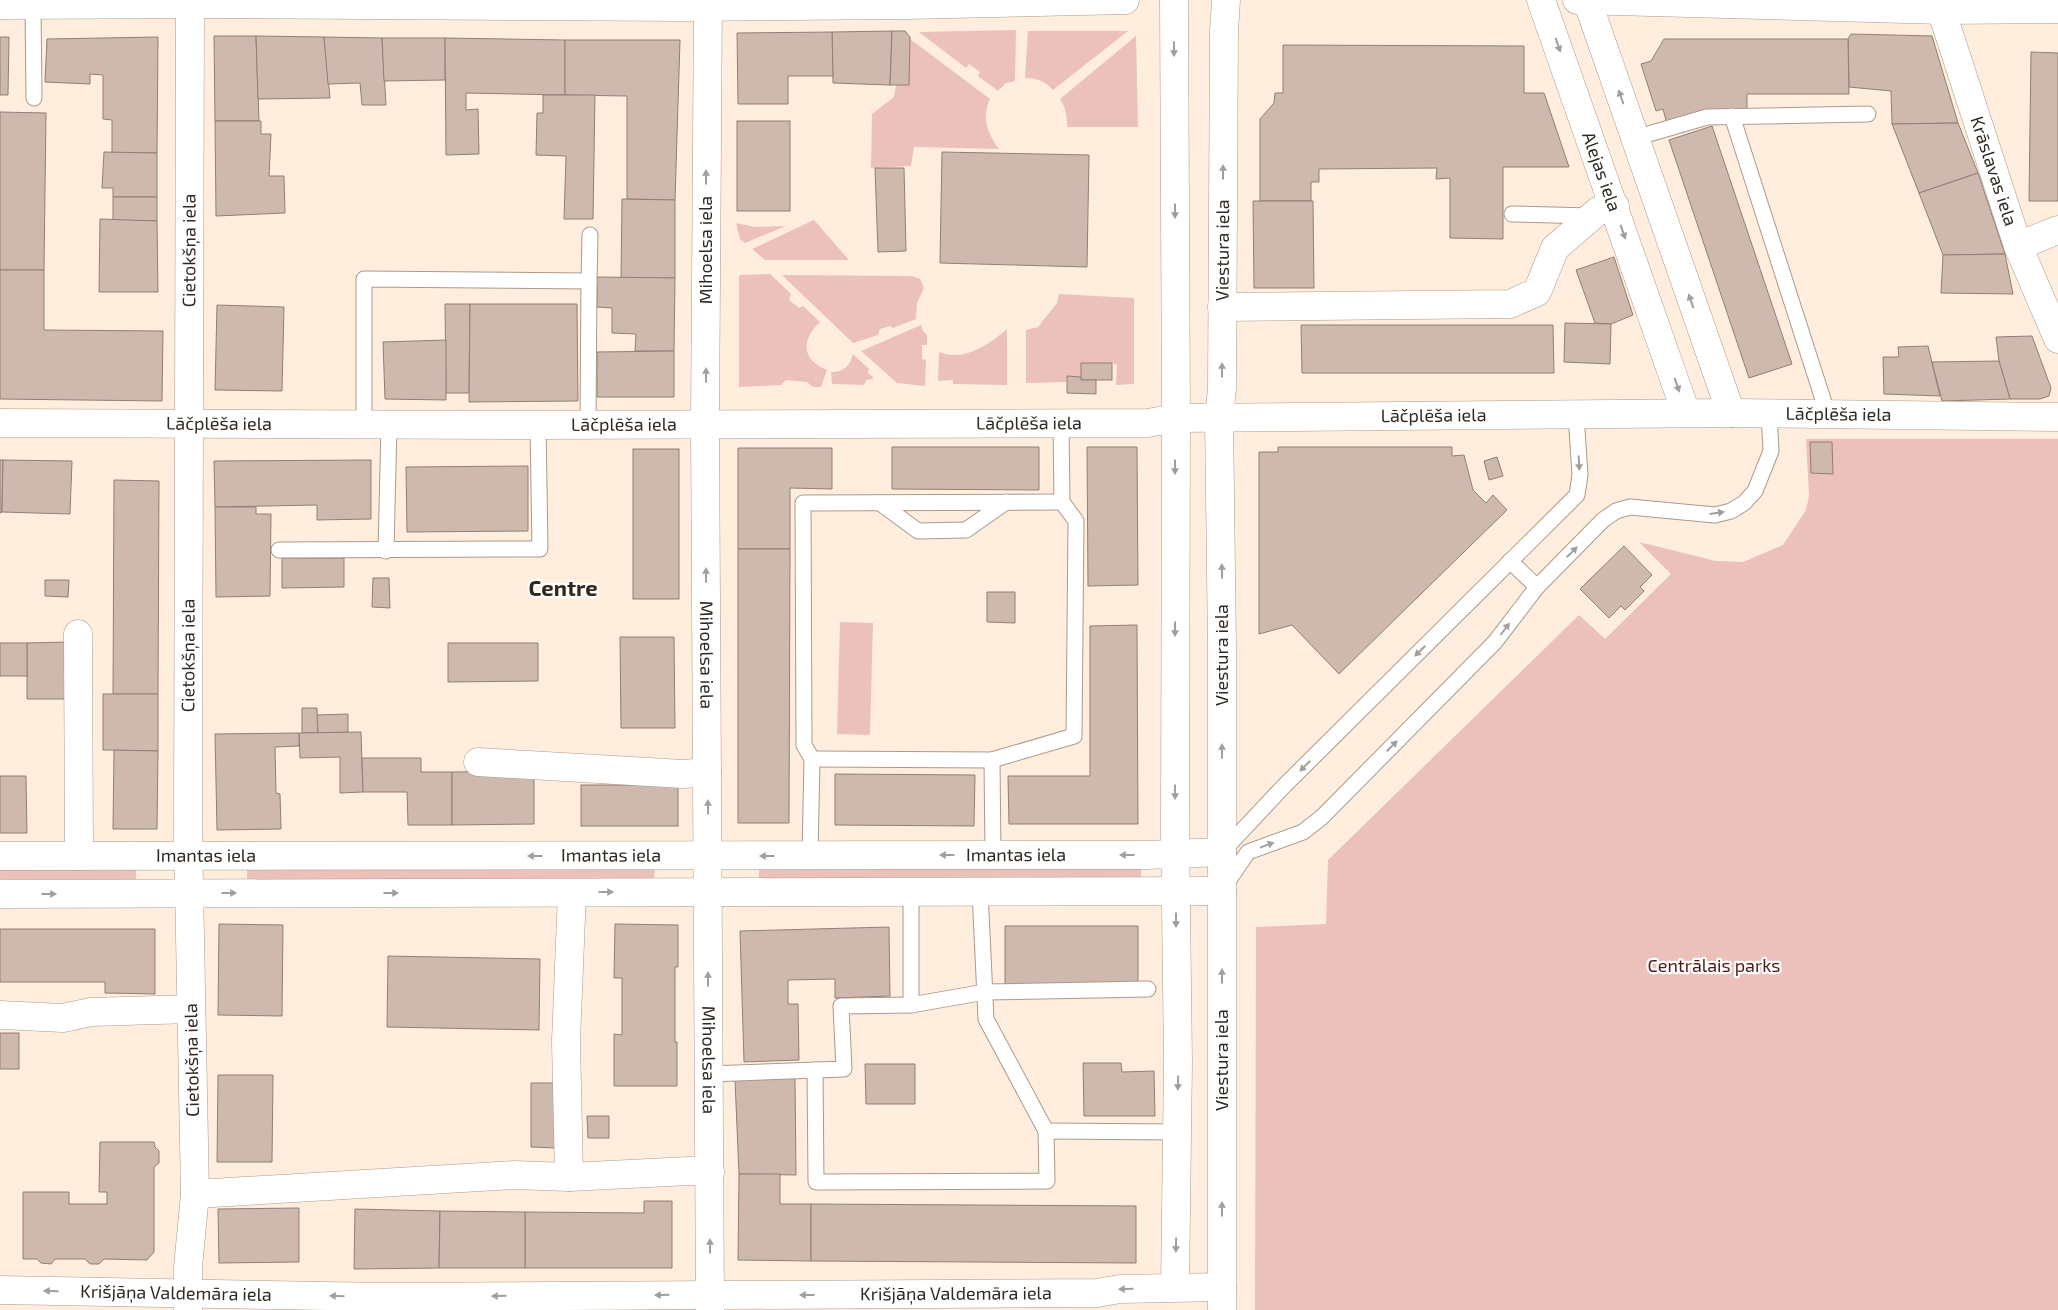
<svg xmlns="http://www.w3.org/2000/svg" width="2058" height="1310" font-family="'Exo 2',sans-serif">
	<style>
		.green { fill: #ecc0bb }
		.building { fill: #cfb9af; stroke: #927e74 }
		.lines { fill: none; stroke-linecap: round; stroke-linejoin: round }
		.service-casing { stroke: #aa9a8a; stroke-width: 17 }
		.minor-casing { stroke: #aa9a8a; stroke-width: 29 }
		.tertiary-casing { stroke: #aa9a8a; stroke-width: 29 }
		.service { stroke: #fff; stroke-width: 15 }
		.minor { stroke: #fff; stroke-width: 28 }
		.tertiary { stroke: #fff; stroke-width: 28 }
		.oneway { fill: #a19f9c }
		.labels { text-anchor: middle; stroke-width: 4.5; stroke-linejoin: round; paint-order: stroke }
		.street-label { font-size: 18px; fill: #2f2922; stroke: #fefefe }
		.park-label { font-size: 18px; fill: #4e1816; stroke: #fefefe }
		.district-label { font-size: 22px; font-weight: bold; fill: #34271a; stroke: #fefefe }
	</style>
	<rect width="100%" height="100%" fill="#fed"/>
	<g class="green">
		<path d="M 1016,30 L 1015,81 L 1006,83 L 998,91 L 978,76 L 980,72 L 969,64 L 966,68 L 919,32 Z"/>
		<path d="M 1028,31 L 1128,31 L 1053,90 C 1045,81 1037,78 1025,78 Z"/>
		<path d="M 1136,36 L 1138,127 L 1067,127 C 1067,116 1066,108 1060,99 Z"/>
		<path d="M 910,39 L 990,99 C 981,118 988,134 999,149 L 914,147 L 911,166 L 871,168 L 872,114 L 894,97 L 896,85 L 909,85 Z"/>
		<path d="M 814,220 L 849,260 L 765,260 L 752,249 Z"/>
		<path d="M 736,223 L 755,227 L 786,226 L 745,243 L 740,239 Z"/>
		<path d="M 770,274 L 791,294 L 789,300 L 799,308 L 803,306 L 820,322 C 801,340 801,359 827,370 L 821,387 L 813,387 L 807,382 L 786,380 L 781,385 L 739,387 L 739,275 Z"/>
		<path d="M 782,275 L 912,276 L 920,279 L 924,288 L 917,303 L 916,319 L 893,328 L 890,326 L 880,329 L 878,335 L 853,343 Z"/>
		<path d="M 1059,294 L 1134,298 L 1134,384 L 1116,385 L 1117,365 L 1112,363 L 1081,363 L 1081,377 L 1067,376 L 1067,382 L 1026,383 L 1026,330 L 1038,327 L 1057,303 Z"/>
		<path d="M 921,325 L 923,331 L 927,335 L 927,345 L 922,345 L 922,359 L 926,360 L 925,386 L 897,383 L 861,351 Z"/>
		<path d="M 1007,329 L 1007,385 L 953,384 L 953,380 L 938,381 L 939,352 C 963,362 989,345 1007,329 Z"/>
		<path d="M 853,354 L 869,369 L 868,373 L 873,377 L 873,379 L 866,380 L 864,385 L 832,384 L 831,372 C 844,372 850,366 853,354 Z"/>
		<path d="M 1806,439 L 2058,439 L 2058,1310 L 1255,1310 L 1256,927 L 1326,924 L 1328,860 L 1579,615 L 1605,639 L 1671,574 L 1639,542 L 1716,561 L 1743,562 L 1783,545 L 1806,510 L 1809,496 Z"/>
		<path d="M 840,622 L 873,623 L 870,735 L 837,734 Z"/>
		<path d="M 1141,867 L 1141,877 L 759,878 L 759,870 Z"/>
		<path d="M 247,869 L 655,869 L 654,878 L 247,880 Z"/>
		<path d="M 0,870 L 136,870 L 136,880 L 0,879 Z"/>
	</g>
	<g class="building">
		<path d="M 892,31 L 890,85 L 833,83 L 832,32 Z"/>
		<path d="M 892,31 L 905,31 L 910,37 L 909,85 L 890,85 Z"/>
		<path d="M 832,32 L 833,76 L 788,76 L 788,104 L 738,104 L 737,33 Z"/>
		<path d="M 1851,34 L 1932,36 L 1958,123 L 1892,124 L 1891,91 L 1849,87 L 1848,39 Z"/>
		<path d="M 214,36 L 256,36 L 259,121 L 215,121 Z"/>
		<path d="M 256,36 L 324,37 L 330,98 L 258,99 Z"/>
		<path d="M 0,37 L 9,37 L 8,95 L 0,95 Z"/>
		<path d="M 158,37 L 157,153 L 112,153 L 112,120 L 103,119 L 103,75 L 90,74 L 90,84 L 45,82 L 47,39 Z"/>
		<path d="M 324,37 L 382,38 L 386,105 L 362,105 L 360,83 L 328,84 Z"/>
		<path d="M 382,38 L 445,38 L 445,80 L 384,81 Z"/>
		<path d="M 445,38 L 565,40 L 565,95 L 466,93 L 466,110 L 478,109 L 479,154 L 446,155 Z"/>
		<path d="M 1664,39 L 1848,39 L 1849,94 L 1747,94 L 1747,112 L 1667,124 L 1663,109 L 1656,111 L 1641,64 L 1651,61 Z"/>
		<path d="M 565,40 L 680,40 L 675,200 L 627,199 L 627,96 L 565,95 Z"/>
		<path d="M 1283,45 L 1524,46 L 1524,93 L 1544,93 L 1569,167 L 1503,167 L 1503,239 L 1450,238 L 1450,178 L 1436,179 L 1437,168 L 1319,169 L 1319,182 L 1311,182 L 1311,201 L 1260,201 L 1260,119 L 1274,103 L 1275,93 L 1283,93 Z"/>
		<path d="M 2031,52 L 2058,53 L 2058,201 L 2029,201 Z"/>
		<path d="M 543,95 L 595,95 L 593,219 L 564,219 L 566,156 L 536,155 L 537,113 L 543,113 Z"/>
		<path d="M 0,112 L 46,113 L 44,270 L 0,270 Z"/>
		<path d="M 215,121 L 261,121 L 261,134 L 271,134 L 269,176 L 284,176 L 285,213 L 216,216 Z"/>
		<rect x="737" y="121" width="53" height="90"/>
		<path d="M 1958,123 L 1978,173 L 1919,193 L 1892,124 Z"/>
		<path d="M 1712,126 L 1792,364 L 1749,378 L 1669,140 Z"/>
		<path d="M 104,152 L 157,153 L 157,197 L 113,197 L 113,188 L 102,188 Z"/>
		<path d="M 942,152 L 1089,155 L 1087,267 L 940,263 Z"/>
		<path d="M 875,168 L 904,168 L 906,251 L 878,252 Z"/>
		<path d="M 1978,173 L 2005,254 L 1943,255 L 1919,193 Z"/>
		<path d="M 113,197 L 157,197 L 157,221 L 113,220 Z"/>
		<path d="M 622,199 L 675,200 L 675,278 L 621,278 Z"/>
		<path d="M 1253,201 L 1313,201 L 1314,288 L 1254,288 Z"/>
		<path d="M 100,219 L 157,221 L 158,292 L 99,292 Z"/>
		<path d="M 2005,254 L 2013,294 L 1941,293 L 1943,255 Z"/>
		<path d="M 1614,257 L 1633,315 L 1611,324 L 1595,323 L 1576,270 Z"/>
		<path d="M 0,270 L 44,270 L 44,330 L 163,331 L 162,401 L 0,399 Z"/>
		<path d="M 597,277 L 675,278 L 674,351 L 635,351 L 636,334 L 612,333 L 612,308 L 597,307 Z"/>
		<path d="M 445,304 L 470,304 L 469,393 L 446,393 Z"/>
		<path d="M 470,304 L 577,304 L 578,401 L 469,402 Z"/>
		<path d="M 217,305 L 284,307 L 282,391 L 215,390 Z"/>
		<path d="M 1565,323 L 1611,324 L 1610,364 L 1564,362 Z"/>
		<path d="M 1301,325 L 1553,325 L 1554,373 L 1302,373 Z"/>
		<path d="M 2032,336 L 2051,388 L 2049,396 L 2040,399 L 2010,399 L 1999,361 L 1996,337 Z"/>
		<path d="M 446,340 L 446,400 L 385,399 L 383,342 Z"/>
		<path d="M 1928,346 L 1940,396 L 1884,394 L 1883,357 L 1899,357 L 1898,347 Z"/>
		<path d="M 674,351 L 674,397 L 597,397 L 597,352 Z"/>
		<path d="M 1999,361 L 2010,399 L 1942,401 L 1932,362 Z"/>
		<rect x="1081" y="363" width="31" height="17"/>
		<path d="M 1067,376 L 1081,377 L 1081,380 L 1096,380 L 1096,394 L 1067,393 Z"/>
		<path d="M 1810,442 L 1832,442 L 1833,474 L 1811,473 Z"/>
		<path d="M 892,447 L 1039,447 L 1039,490 L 892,489 Z"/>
		<path d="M 1087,447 L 1137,447 L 1138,585 L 1088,586 Z"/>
		<path d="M 1278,447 L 1452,447 L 1452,456 L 1464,455 L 1473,490 L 1486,503 L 1493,495 L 1507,510 L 1339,674 L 1292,625 L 1259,634 L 1259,452 L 1278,452 Z"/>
		<path d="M 738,448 L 832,448 L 832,489 L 790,488 L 790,549 L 738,549 Z"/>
		<rect x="633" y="449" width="46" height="150"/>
		<path d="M 1497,457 L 1503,476 L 1489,480 L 1484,461 Z"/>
		<path d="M 0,460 L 3,460 L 2,512 L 0,513 Z"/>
		<path d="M 3,460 L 72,461 L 70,514 L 2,512 Z"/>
		<path d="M 371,460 L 371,519 L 317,520 L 317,505 L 215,507 L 214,461 Z"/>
		<path d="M 528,466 L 528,531 L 407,532 L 406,467 Z"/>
		<path d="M 114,480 L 159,481 L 158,694 L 113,694 Z"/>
		<path d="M 215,507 L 256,507 L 256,514 L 271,514 L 270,596 L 216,597 Z"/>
		<path d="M 1624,546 L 1652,575 L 1640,587 L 1644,591 L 1625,610 L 1621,606 L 1609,618 L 1580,589 Z"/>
		<path d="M 738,549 L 790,549 L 789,823 L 738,823 Z"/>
		<path d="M 282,558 L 344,558 L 344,587 L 282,588 Z"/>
		<path d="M 373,578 L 389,578 L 390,608 L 372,607 Z"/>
		<path d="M 45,580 L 69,580 L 68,597 L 45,596 Z"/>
		<path d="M 987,592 L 1015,592 L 1015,623 L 987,622 Z"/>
		<path d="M 1137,625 L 1138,824 L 1009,824 L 1008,776 L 1090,776 L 1090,626 Z"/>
		<path d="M 620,637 L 674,637 L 675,728 L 621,728 Z"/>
		<path d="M 66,642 L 67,699 L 27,699 L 27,643 Z"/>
		<rect x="0" y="643" width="27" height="33"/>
		<path d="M 448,643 L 538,643 L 538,681 L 448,682 Z"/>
		<path d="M 103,694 L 158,694 L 158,751 L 103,750 Z"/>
		<path d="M 302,708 L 317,708 L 318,733 L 302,733 Z"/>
		<path d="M 348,714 L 348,732 L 318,733 L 317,715 Z"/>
		<path d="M 361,732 L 363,792 L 340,793 L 340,757 L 300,758 L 299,733 Z"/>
		<path d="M 299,733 L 299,746 L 275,747 L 276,793 L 280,794 L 281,829 L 217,830 L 215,734 Z"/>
		<path d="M 114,750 L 158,751 L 157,829 L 113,829 Z"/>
		<path d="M 362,758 L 421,758 L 421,772 L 452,772 L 452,825 L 408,825 L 407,792 L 363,792 Z"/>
		<path d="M 534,771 L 534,824 L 452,825 L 452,772 Z"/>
		<path d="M 835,774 L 975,775 L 974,826 L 835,825 Z"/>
		<path d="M 0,776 L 26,776 L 27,833 L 0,833 Z"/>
		<rect x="581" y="785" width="97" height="41"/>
		<path d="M 219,924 L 283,925 L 282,1016 L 218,1015 Z"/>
		<path d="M 615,924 L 678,925 L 678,967 L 675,967 L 675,1042 L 677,1042 L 677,1086 L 614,1086 L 614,1034 L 622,1035 L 622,978 L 614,978 Z"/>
		<path d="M 1005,926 L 1138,926 L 1138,986 L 1005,987 Z"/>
		<path d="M 889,927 L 890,996 L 835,998 L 835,979 L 788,980 L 788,1004 L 798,1004 L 799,1060 L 744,1062 L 740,931 Z"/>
		<path d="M 0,929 L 155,929 L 155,994 L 105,993 L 105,982 L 0,982 Z"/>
		<path d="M 388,956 L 540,959 L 539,1030 L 387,1027 Z"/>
		<rect x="0" y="1033" width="19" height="36"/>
		<path d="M 1083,1063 L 1121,1063 L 1122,1072 L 1154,1071 L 1155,1116 L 1084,1116 Z"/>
		<path d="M 865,1064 L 915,1064 L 915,1104 L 866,1104 Z"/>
		<path d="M 218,1075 L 273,1075 L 272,1162 L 217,1162 Z"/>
		<path d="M 795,1078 L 796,1175 L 739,1174 L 735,1080 Z"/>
		<path d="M 531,1083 L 556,1083 L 556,1148 L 531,1147 Z"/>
		<path d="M 587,1116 L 609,1116 L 609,1138 L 588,1138 Z"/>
		<path d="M 100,1142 L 154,1142 L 155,1147 L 159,1151 L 159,1163 L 154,1167 L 154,1252 L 147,1260 L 104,1259 L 99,1264 L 90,1264 L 85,1259 L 55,1259 L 51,1264 L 41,1263 L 37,1259 L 23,1259 L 23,1192 L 69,1192 L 69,1204 L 107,1204 L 107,1192 L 99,1192 Z"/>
		<path d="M 739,1174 L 780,1174 L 780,1204 L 811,1204 L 811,1261 L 738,1260 Z"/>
		<path d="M 644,1201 L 672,1201 L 672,1268 L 525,1268 L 525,1212 L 644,1213 Z"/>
		<path d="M 811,1204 L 1136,1206 L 1136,1263 L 811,1261 Z"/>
		<path d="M 299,1208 L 299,1262 L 219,1263 L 218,1209 Z"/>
		<path d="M 355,1209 L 440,1211 L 439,1268 L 354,1269 Z"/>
		<path d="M 440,1211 L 525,1212 L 525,1268 L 439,1268 Z"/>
	</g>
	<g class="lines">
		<defs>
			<g id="service">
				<path d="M 33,4 L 34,98"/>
				<path d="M 1732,116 L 1828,415"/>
				<path d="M 1635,138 L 1707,117 L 1868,114"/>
				<path d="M 1512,214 L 1591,216"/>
				<path d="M 589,281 L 590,235"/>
				<path d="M 364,423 L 364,279 L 589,281 L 588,424"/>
				<path d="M 880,503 L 918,531 L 966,530 L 1006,502"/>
				<path d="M 279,550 L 540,549 L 538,425"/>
				<path d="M 386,551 L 389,423"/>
				<path d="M 1510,561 L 1537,587"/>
				<path d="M 812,759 L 992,760 L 1074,736 L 1076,521 L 1062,502 L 1061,423"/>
				<path d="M 992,760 L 993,855"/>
				<path d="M 1222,852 L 1284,786 L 1577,495 L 1580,475 L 1576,415"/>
				<path d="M 810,855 L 812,759 L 804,745 L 803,503 L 1062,502"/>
				<path d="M 1224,887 L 1248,852 L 1303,832 L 1322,817 L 1495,642 L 1537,587 L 1603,520 L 1616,511 L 1630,507 L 1715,515 L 1731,511 L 1744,503 L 1755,491 L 1771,451 L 1769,414"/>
				<path d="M 911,1005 L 911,891"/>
				<path d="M 815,1070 L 816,1182 L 1047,1181 L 1046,1131 L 986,1019 L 980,891"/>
				<path d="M 709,1074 L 844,1069 L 841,1006 L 911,1005 L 985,992 L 1148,989"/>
				<path d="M 1046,1131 L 1177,1132"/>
			</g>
			<g id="minor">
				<path id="s1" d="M 708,0 L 705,423 L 710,1310"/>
				<path id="s2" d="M 1541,0 L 1686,413"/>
				<path d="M 1577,0 L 1942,10 L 2058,9"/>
				<path d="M 1587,0 L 1731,413"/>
				<path id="s3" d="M 1938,0 L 2018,246 L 2058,339"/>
				<path d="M 0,5 L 215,4 L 683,7 L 908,5 L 1125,0"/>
				<path d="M 2018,246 L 2058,230"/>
				<path d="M 1222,307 L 1510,304 L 1537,292 L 1555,248 L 1598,211 L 1615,206"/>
				<path id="s4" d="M 0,423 L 538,425 L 1148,423 L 1176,418 L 1731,413 L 2058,417"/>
				<path d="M 78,634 L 79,856"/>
				<path d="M 478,762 L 683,774 L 707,772"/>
				<path d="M 0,1015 L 63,1018 L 91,1012 L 191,1009"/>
				<path d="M 569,1177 L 566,1041 L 572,893"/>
				<path d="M 195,1194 L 514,1175 L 569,1177 L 689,1171 L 710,1172"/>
				<path id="s5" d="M 0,1290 L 384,1297 L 1097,1293 L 1120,1289 L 1222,1287"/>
				<path id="s6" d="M 188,1310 L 188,1267 L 195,1194 L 188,833 L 190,0"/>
			</g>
			<g id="tertiary">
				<path d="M 1174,0 L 1176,418 L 1175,828 L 1178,1062 L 1175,1287"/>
				<path id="s7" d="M 0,856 L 1146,855 L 1222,852"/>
				<path d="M 0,894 L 1222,891"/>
				<path id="s8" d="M 1222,1310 L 1222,647 L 1219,418 L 1222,389 L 1224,31 L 1226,0"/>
			</g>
		</defs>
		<use href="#service" class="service-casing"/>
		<use href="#minor" class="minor-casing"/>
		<use href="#tertiary" class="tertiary-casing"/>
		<use href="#service" class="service"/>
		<use href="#minor" class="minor"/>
		<use href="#tertiary" class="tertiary"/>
	</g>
	<defs><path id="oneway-solid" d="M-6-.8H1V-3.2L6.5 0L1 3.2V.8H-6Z" transform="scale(1.25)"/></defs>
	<g class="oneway">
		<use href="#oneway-solid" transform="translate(1558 45) rotate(71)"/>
		<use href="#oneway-solid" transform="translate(1174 49) rotate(90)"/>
		<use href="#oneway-solid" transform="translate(1621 97) rotate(-109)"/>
		<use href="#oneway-solid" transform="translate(1223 172) rotate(-90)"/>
		<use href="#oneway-solid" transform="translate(706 177) rotate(-90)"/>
		<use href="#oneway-solid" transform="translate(1175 211) rotate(90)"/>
		<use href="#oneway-solid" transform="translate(1623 232) rotate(71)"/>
		<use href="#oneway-solid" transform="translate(1691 301) rotate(-109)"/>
		<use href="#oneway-solid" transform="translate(1222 370) rotate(-90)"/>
		<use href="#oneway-solid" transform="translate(706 375) rotate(-90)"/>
		<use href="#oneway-solid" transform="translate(1677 385) rotate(71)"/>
		<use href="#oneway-solid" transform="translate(1579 463) rotate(87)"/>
		<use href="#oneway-solid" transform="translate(1175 467) rotate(90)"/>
		<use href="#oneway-solid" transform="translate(1717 513) rotate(-8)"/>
		<use href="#oneway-solid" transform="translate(1572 552) rotate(-45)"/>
		<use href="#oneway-solid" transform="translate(1222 571) rotate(-91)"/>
		<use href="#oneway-solid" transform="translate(706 575) rotate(-90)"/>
		<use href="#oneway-solid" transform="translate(1175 629) rotate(90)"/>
		<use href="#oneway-solid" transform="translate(1505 629) rotate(-53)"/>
		<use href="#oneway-solid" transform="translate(1420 651) rotate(135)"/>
		<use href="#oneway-solid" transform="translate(1392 746) rotate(-45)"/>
		<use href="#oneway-solid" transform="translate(1222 751) rotate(-90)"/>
		<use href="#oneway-solid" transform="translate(1305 766) rotate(135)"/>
		<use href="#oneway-solid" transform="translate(1175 792) rotate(90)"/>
		<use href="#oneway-solid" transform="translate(708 807) rotate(-91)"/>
		<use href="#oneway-solid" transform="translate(1267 845) rotate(-20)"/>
		<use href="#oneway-solid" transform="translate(947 855) rotate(180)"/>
		<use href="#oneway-solid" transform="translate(1127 855) rotate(180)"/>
		<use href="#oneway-solid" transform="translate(535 856) rotate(180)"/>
		<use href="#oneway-solid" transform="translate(767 856) rotate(180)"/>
		<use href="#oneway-solid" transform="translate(606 892)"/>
		<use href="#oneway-solid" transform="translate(229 893)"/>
		<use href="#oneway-solid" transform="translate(391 893)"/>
		<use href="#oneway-solid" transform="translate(49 894)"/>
		<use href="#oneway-solid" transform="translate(1176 920) rotate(90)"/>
		<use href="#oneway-solid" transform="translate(1222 976) rotate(-90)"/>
		<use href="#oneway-solid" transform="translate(708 979) rotate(-90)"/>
		<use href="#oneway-solid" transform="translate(1178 1083) rotate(91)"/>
		<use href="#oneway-solid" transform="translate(1222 1209) rotate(-90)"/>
		<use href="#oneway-solid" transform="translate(1176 1245) rotate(91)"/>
		<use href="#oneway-solid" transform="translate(710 1246) rotate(-90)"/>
		<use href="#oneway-solid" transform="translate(1126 1289) rotate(178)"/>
		<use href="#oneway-solid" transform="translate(51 1291) rotate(-179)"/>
		<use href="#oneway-solid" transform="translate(662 1295) rotate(179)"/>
		<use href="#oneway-solid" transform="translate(807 1295) rotate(180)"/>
		<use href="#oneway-solid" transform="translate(337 1296) rotate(-179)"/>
		<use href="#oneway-solid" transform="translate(499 1296) rotate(179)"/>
	</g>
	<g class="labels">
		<g class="street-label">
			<text dy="6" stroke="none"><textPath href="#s2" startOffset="182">Alejas iela</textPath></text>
			<text dy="6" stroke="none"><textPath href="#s3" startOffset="180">Krāslavas iela</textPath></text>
			<text dy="6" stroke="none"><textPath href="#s6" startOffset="1060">Cietokšņa iela</textPath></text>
			<text transform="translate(706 250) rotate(-90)" y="6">Mihoelsa iela</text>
			<text dy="6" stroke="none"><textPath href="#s8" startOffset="1060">Viestura iela</textPath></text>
			<text dy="6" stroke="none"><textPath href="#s4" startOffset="1839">Lāčplēša iela</textPath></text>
			<text dy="6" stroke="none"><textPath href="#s4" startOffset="1434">Lāčplēša iela</textPath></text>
			<text dy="6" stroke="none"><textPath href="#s4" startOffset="219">Lāčplēša iela</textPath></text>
			<text dy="6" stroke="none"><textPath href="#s4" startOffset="1029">Lāčplēša iela</textPath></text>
			<text dy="6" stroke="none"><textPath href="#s4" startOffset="624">Lāčplēša iela</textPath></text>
			<text dy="6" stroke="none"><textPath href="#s6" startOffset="655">Cietokšņa iela</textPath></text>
			<text dy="6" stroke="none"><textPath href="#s1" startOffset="655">Mihoelsa iela</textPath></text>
			<text transform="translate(1222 655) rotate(-90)" y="6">Viestura iela</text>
			<text dy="6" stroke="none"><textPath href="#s7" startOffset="1016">Imantas iela</textPath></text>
			<text dy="6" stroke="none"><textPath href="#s7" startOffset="206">Imantas iela</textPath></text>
			<text dy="6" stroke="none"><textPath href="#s7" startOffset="611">Imantas iela</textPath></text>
			<text transform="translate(192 1060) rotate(-91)" y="6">Cietokšņa iela</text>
			<text dy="6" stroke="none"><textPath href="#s1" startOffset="1060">Mihoelsa iela</textPath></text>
			<text transform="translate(1222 1060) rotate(-90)" y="6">Viestura iela</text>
			<text dy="6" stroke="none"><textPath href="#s5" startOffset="176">Krišjāņa Valdemāra iela</textPath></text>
			<text dy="6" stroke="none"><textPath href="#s5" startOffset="956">Krišjāņa Valdemāra iela</textPath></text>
		</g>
		<g class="park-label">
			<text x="1714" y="972">Centrālais parks</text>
		</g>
		<g class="district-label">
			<text x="563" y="596">Centre</text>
		</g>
	</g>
</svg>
